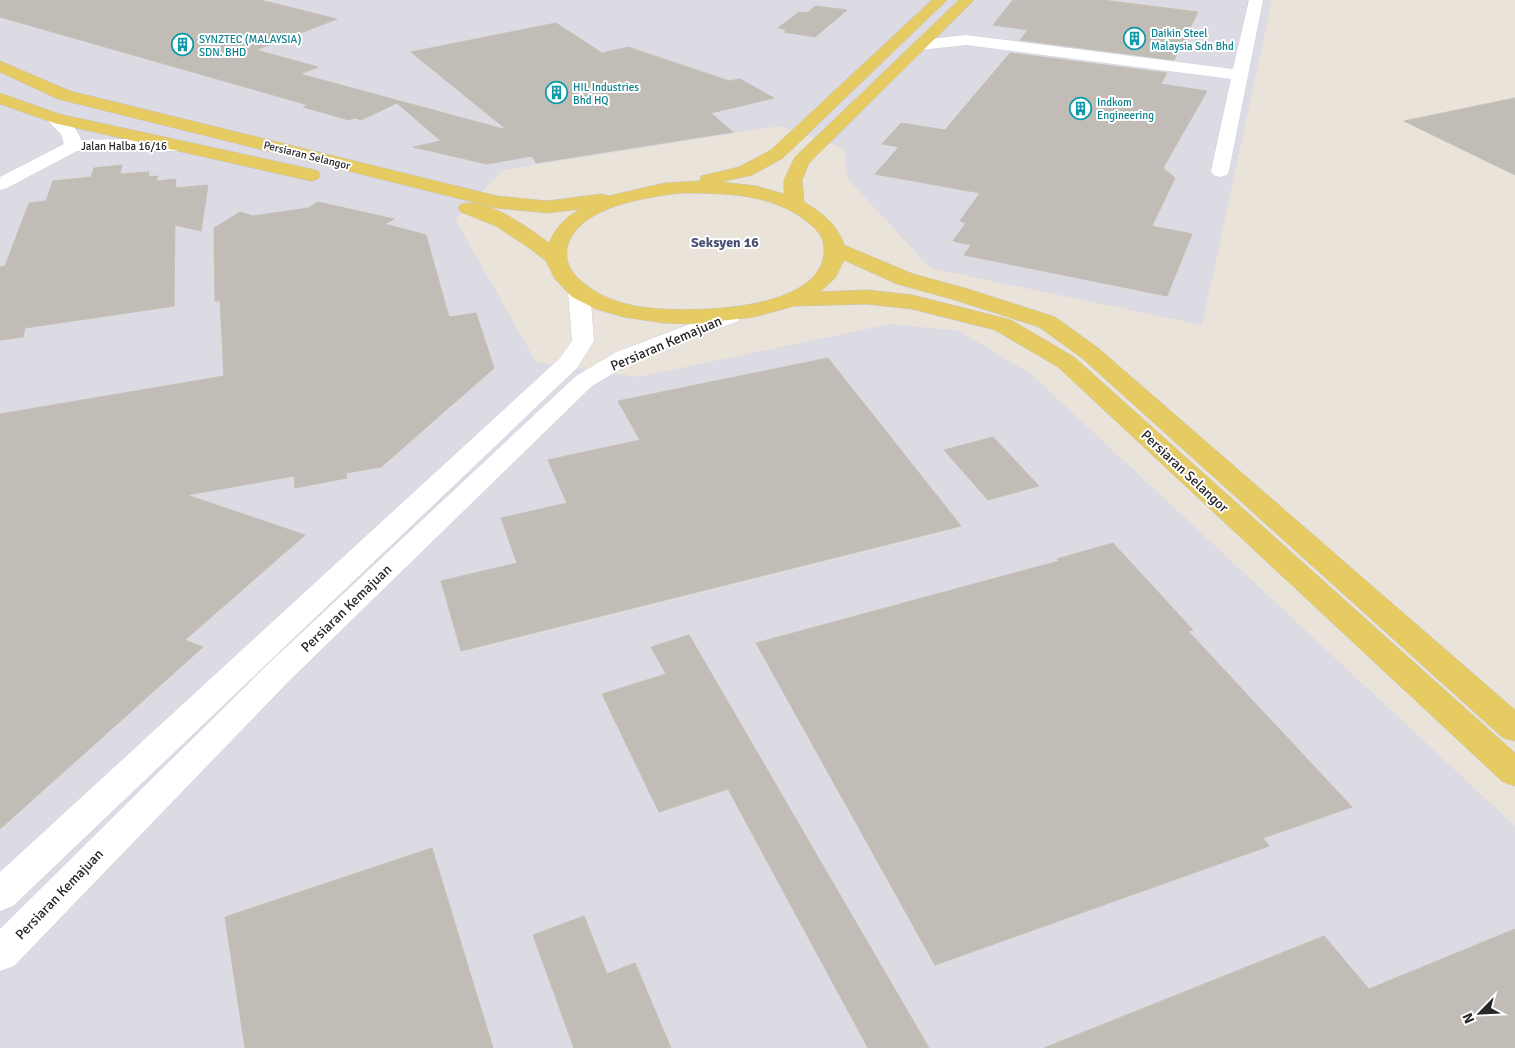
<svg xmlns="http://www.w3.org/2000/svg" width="1515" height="1048" font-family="Signika,sans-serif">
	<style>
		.industrial { fill: #dcdae2 }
		.building { fill: #c1bdb6; stroke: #c4bfb4 }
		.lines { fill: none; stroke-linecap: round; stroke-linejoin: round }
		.minor-casing { stroke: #cfd2e0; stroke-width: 1 }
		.major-casing { stroke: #c3c3c3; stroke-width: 1 }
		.minor { fill: #fff; fill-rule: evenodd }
		.major { fill: #e6ca62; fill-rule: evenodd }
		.labels { text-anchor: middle; stroke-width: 4; stroke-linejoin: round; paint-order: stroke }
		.far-culture-label { font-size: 11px; fill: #0d838f; stroke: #fff; text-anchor: start }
		.far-street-label { font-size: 11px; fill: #272727; stroke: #fff }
		.far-quarter-label { font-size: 14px; font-weight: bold; fill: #4b5274; stroke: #fff }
		.street-label { font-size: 14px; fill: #272727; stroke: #fff }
	</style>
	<rect width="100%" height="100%" fill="#e9e3da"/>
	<path class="industrial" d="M 0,0 L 1272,0 L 1202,325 L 930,268 L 847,178 L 844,148 L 780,126 L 503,170 L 455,219 L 536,362 L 638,377 L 891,324 L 959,331 L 1031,374 L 1515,826 L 1515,1048 L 0,1048 Z"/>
	<g class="building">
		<path d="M 0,0 L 260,0 L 337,19 L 256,50 L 318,67 L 300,74 L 507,130 L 411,52 L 556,23 L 602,53 L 628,47 L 729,81 L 740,79 L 774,98 L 711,113 L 733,132 L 536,163 L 532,156 L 487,164 L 413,147 L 441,141 L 397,103 L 361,120 L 355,118 L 349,120 L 303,107 L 308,105 L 0,17 Z"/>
		<path d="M 1013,0 L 1102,0 L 1198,12 L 1174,60 L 1020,40 L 1028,30 L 993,25 Z"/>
		<path d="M 816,6 L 847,10 L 815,37 L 784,32 L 787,30 L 778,28 L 799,12 L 807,13 Z"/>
		<path d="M 1010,53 L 1167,73 L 1161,84 L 1207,91 L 1163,168 L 1175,178 L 1152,226 L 1192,234 L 1167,296 L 964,255 L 971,245 L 953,241 L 966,223 L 960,221 L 980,193 L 875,174 L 899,147 L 882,144 L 901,123 L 945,130 Z"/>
		<path d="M 1515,98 L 1515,175 L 1404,121 Z"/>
		<path d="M 122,165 L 120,174 L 149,172 L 148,177 L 158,176 L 156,181 L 176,179 L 175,188 L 208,185 L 201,231 L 175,225 L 174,306 L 25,328 L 23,337 L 0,340 L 0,267 L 5,266 L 29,203 L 46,201 L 53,181 L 91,177 L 94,168 Z"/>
		<path d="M 318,202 L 394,219 L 385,224 L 426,235 L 449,317 L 476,313 L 494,368 L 381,467 L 346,473 L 347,478 L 295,488 L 294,476 L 187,495 L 305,535 L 185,640 L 203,647 L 0,829 L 0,414 L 224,376 L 220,301 L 215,301 L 214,228 L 240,212 L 253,216 L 308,208 Z"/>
		<path d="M 828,358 L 961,526 L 461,651 L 441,581 L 517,563 L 501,518 L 567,503 L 548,460 L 640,440 L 618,401 Z"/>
		<path d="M 993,437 L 1039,486 L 988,500 L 944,450 Z"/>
		<path d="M 1113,543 L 1193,630 L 1188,631 L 1352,807 L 1263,838 L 1269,846 L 935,965 L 756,643 L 1059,561 L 1057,559 Z"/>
		<path d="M 689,635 L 929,1048 L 868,1048 L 728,789 L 659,812 L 602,694 L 666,674 L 651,647 Z"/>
		<path d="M 432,848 L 493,1048 L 245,1048 L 225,917 Z"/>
		<path d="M 584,916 L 607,974 L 635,963 L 671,1048 L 574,1048 L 533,935 Z"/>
		<path d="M 1515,929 L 1515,1048 L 1044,1048 L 1324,936 L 1369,989 Z"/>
	</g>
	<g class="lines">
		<defs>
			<g id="minor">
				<path d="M 1249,0 L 1263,0 L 1229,171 L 1227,175 L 1220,177 L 1213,175 L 1211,171 L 1231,79 L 966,45 L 921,50 L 916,48 L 913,45 L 916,42 L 921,40 L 966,35 L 1233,69 Z"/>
				<path d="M 54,113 C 67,116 77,128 81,140 L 127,139 L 175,141 L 181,142 L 184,146 L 181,150 L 175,151 L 127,149 L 77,151 L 7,188 L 0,190 L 0,177 L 64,144 L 61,134 L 45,118 L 48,114 Z"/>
				<path d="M 579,285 L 587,286 L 590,291 L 594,341 L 577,368 L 13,906 L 0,911 L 0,872 L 560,358 L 572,341 L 568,291 L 571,286 Z"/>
				<path d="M 730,309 L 738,311 L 741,316 L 738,321 L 632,362 L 592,386 L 288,682 L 14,966 L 0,971 L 0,929 L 266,666 L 576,376 L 616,352 Z"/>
			</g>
			<g id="major">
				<path d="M 932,0 L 947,0 L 783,158 L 752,175 L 721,182 L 756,186 L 784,194 L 784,180 L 795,157 L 959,0 L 974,0 L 809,163 L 802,180 L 804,202 C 821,212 838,225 844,245 L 913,274 L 968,289 L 1055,317 L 1098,348 L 1515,710 L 1515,741 L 1503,738 L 1082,358 L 1039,327 L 952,299 L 897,284 L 844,260 L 835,278 L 820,292 L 867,290 L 912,295 L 1011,320 L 1074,357 L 1515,753 L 1515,786 L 1503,782 L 1058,367 L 995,330 L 912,309 L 867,304 L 794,306 L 754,317 L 695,324 L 664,323 L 624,317 L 596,309 L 572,297 L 555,279 L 546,261 L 528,247 L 496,226 L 461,212 L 458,208 L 461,204 C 487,197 529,228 549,243 C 556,227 565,218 580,209 L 547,213 L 497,208 L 58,99 L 0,72 L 0,61 L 70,91 L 497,196 L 547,201 L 601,194 L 608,196 L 665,183 L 700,181 L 701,176 L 739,167 L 771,150 ZM 680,193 C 725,193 774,193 810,224 C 819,231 825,240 824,253 C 820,314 677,314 635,306 C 614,302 593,293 578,278 C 565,266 563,249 573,234 C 593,205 648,197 680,193 Z"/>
				<path d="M 0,93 L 59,114 L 311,169 L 318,171 L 320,175 L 318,179 L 311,181 L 54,123 L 0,104 Z"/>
			</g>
		</defs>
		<use href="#minor" class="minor-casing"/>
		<use href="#major" class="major-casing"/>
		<use href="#minor" class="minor"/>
		<use href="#major" class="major"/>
	</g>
	<defs>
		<symbol id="building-ring" viewBox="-11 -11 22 22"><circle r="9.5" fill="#fff" stroke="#0f9aa8" stroke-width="1.5"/><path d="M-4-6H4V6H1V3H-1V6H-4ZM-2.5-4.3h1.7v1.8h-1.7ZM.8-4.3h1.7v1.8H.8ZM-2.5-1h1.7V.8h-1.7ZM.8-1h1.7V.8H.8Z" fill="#0f9aa8"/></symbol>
	</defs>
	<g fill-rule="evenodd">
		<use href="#building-ring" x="1122" y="26" width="25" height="25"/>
		<use href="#building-ring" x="170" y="32" width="25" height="25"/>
		<use href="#building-ring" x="544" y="80" width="25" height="25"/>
		<use href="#building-ring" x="1068" y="96" width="25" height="25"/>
	</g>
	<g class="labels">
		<g class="far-culture-label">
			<text x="1151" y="37">Daikin Steel<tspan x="1151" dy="13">Malaysia Sdn Bhd</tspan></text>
			<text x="199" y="43">SYNZTEC (MALAYSIA)<tspan x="199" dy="13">SDN. BHD</tspan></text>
			<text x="573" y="91">HIL Industries<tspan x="573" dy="13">Bhd HQ</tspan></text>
			<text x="1097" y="106">Indkom<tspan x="1097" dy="13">Engineering</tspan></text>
		</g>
		<g class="far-street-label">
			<text x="124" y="150">Jalan Halba 16/16</text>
			<text transform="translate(307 155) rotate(14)" y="4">Persiaran Selangor</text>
		</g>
		<g class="far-quarter-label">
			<text x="725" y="247">Seksyen 16</text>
		</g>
		<g class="street-label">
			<text transform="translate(666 343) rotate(-23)" y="5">Persiaran Kemajuan</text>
			<text transform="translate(1185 471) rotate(43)" y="5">Persiaran Selangor</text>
			<text transform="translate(346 608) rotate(-44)" y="5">Persiaran Kemajuan</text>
			<text transform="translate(59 894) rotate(-46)" y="5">Persiaran Kemajuan</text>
		</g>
	</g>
	<g transform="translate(1480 1013) rotate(246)" stroke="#ffffff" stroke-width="4" paint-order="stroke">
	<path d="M0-4L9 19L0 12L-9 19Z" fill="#272727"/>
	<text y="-8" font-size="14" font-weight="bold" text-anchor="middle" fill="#272727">N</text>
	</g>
</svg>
